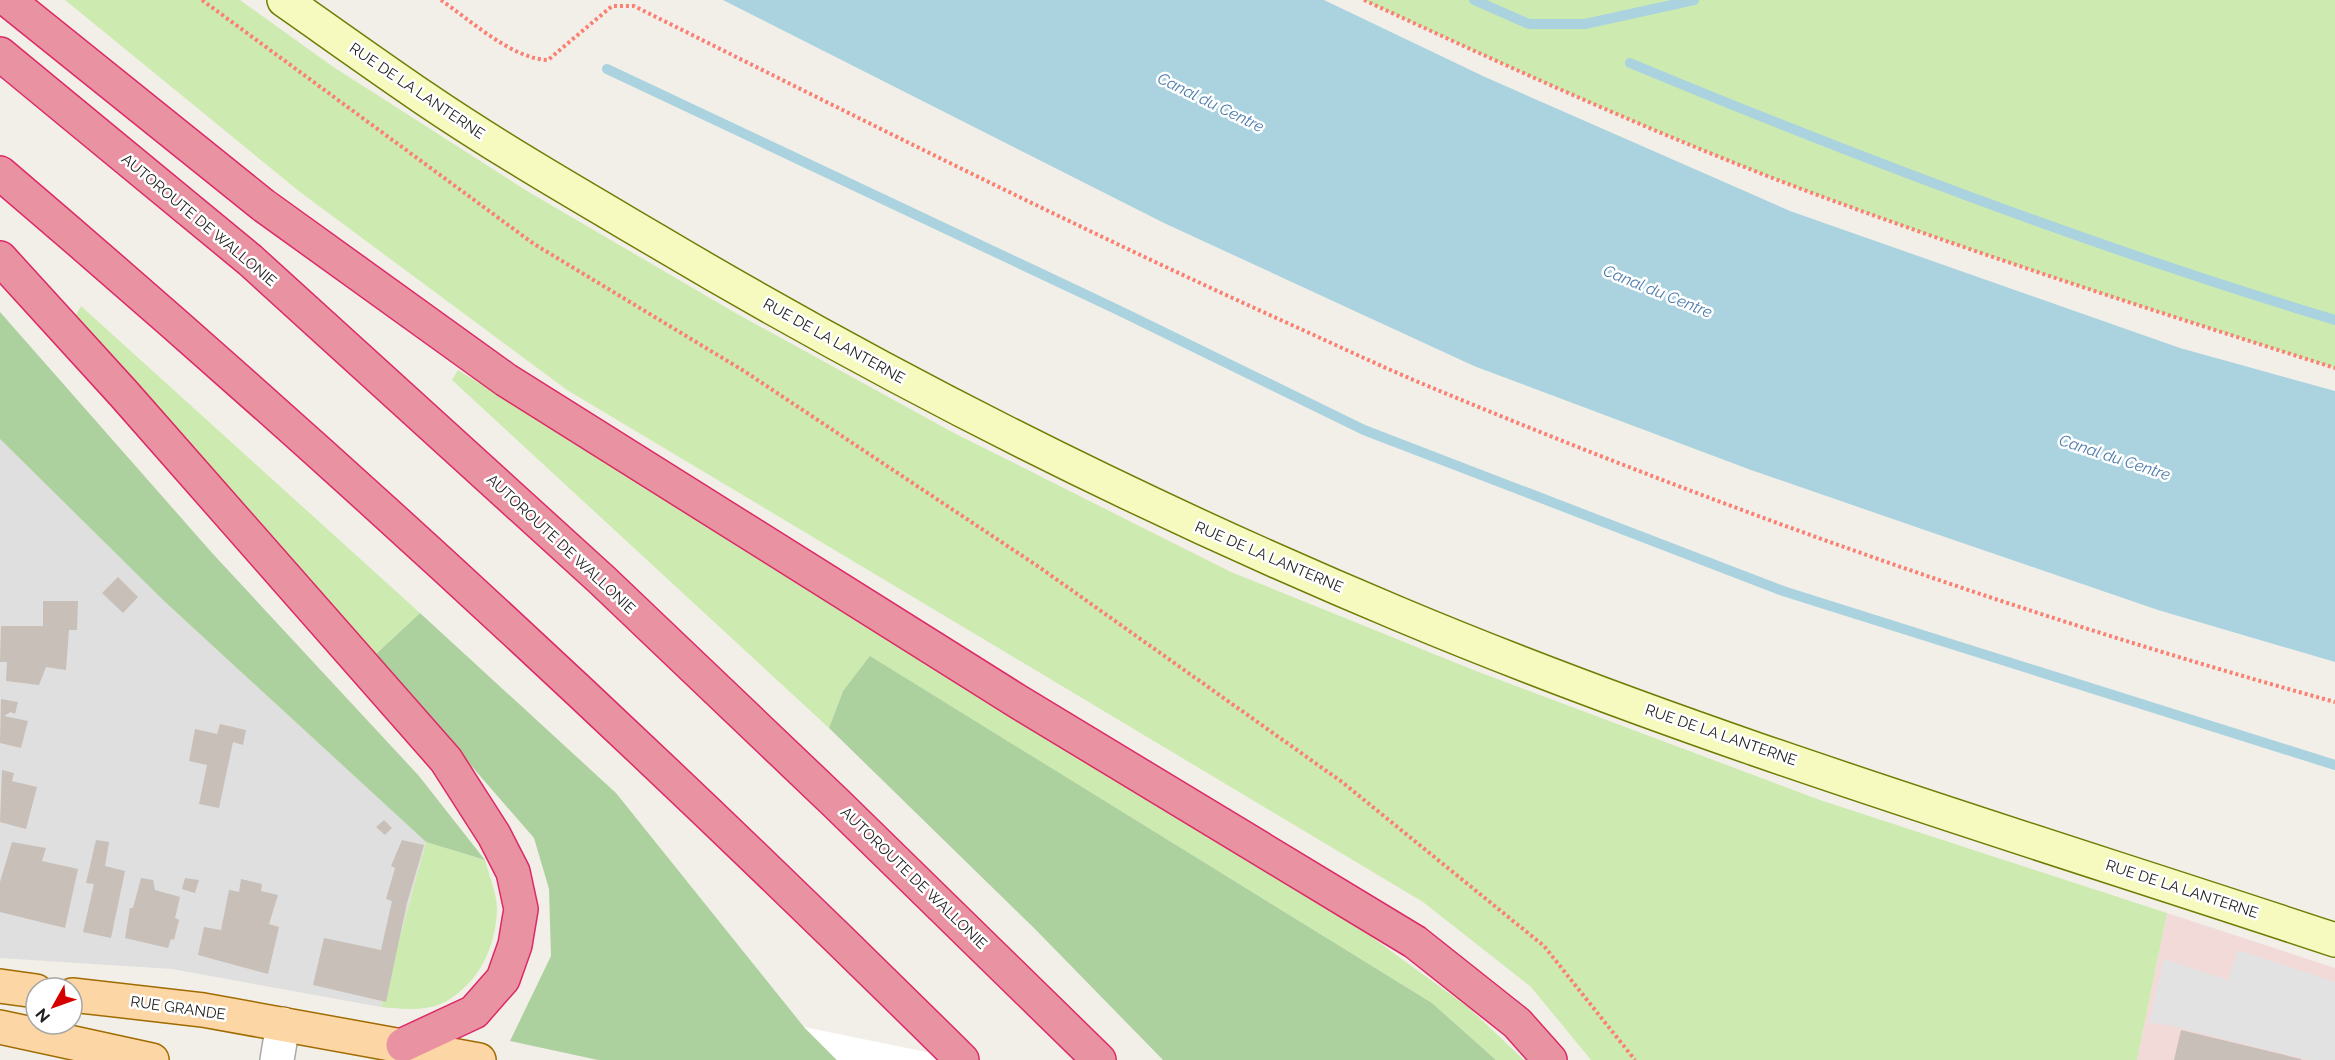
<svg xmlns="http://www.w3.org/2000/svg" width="2335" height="1060" font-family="Raleway,sans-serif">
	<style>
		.residential { fill: #e0dfdf }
		.commercial { fill: #f2dad9 }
		.grass { fill: #cdebb0 }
		.forest { fill: #add19e }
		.parking { fill: #e2e2e2 }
		.water { fill: #aad3df }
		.pier { fill: #fff }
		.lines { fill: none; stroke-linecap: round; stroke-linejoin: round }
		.stream { stroke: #aad3df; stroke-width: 10 }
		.building { fill: #c7bfb8 }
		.minor-casing { stroke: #a9a9a9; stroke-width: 36 }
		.secondary-casing { stroke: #707d05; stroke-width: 36 }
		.primary-casing { stroke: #a06b00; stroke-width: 36 }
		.motorway-casing { stroke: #dc2a67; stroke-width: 36 }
		.path { stroke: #fa8072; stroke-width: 4; stroke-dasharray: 3 3; stroke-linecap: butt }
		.minor { stroke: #fff; stroke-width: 33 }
		.secondary { stroke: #f7fabf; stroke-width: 33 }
		.primary { stroke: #fcd6a4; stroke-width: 33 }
		.motorway { stroke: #e892a2; stroke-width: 33 }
		.labels { text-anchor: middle; stroke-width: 5; stroke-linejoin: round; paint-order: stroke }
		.street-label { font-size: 15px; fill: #222; stroke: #fff }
		.water-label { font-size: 16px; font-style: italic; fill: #4a7aab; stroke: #fff }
	</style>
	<rect width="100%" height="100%" fill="#f2efe9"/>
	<path class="residential" d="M 0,439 L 164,601 L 426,842 L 381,1007 L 172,969 L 0,958 Z"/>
	<path class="commercial" d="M 2167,913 L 2335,968 L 2335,1060 L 2137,1060 Z"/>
	<g class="grass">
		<path d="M 65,0 L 240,0 L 332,66 L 527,191 L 739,315 L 954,433 L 1231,572 L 1476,671 L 1820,800 L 2167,913 L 2137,1060 L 1591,1060 L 1531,987 L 1423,902 L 567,390 L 300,192 Z"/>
		<path d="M 1364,0 L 2335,0 L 2335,368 C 2154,311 1973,253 1796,187 C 1649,131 1506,66 1364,0 Z"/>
		<path d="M 81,306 L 420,613 L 375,655 L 76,315 Z"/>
		<path d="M 458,370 L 1362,930 L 1468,1007 L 1524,1060 L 1496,1060 L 1432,1003 L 871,657 L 843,691 L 829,728 L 452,380 Z"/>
		<path d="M 426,842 L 485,860 C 489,875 497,894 497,909 C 496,947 479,983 445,1002 C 426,1012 401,1009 381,1007 Z"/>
	</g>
	<g class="forest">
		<path d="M 0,312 L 213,554 L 419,776 L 485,860 L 426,842 L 164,601 L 0,439 Z"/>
		<path d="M 420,613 L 616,793 L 804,1027 L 837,1060 L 598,1060 L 510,1041 L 551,956 L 549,889 L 534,838 L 375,655 Z"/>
		<path d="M 870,656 L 1432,1003 L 1496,1060 L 1163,1060 L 1034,928 L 829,728 L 843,691 Z"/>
	</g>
	<path class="parking" d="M 2238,950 L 2335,982 L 2335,1060 L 2309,1060 L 2168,1025 L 2149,1023 L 2164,959 L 2228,980 Z"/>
	<path class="water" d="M 723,0 L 1324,0 L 1485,77 L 1790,211 L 2180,348 L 2335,391 L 2335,662 L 2158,610 L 1945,537 L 1751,470 L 1474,366 L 1164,223 Z"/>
	<path class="pier" d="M 804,1027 L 961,1059 L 965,1060 L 837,1060 Z"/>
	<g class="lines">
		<g class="stream">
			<path d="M 1474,0 L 1529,24 L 1585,24 L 1694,0"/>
			<path d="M 1630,63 C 1861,159 2096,248 2335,320"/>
			<path d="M 607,69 L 1118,310 L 1364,430 L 1783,591 L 2335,765"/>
		</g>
	</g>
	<g class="building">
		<path d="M 118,577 L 138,597 L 123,613 L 102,593 Z"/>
		<path d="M 43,601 L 78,601 L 77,630 L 69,630 L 66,670 L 46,667 L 39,685 L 6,681 L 7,662 L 0,662 L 1,626 L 43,626 Z"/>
		<path d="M 1,699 L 18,702 L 15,714 L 11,712 L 4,716 L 28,721 L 21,748 L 0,743 Z"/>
		<path d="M 220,724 L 246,730 L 243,745 L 233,742 L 219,808 L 199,804 L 207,765 L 189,761 L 195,729 L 217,734 Z"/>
		<path d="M 2,770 L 14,773 L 12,781 L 37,787 L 26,829 L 0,822 Z"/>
		<path d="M 384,820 L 392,828 L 385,835 L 376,827 Z"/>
		<path d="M 96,840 L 109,842 L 105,866 L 125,871 L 111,938 L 83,932 L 94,884 L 86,883 Z"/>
		<path d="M 402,840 L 424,845 L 407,903 L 386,1002 L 313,985 L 324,938 L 381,950 L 392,901 L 386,899 L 395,868 L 391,866 Z"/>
		<path d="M 12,842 L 46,848 L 42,861 L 78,869 L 65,928 L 0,912 L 0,882 Z"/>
		<path d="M 141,878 L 153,880 L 155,890 L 180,897 L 175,918 L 179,920 L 174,940 L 171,939 L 168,948 L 125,938 L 130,908 L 133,908 Z"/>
		<path d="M 185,878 L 199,880 L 195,893 L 182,889 Z"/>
		<path d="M 241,879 L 262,884 L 261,891 L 278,895 L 269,924 L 279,927 L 268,974 L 198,955 L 204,927 L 221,930 L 229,890 L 239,892 Z"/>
		<path d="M 2181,1030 L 2301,1059 L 2301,1060 L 2174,1060 Z"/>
	</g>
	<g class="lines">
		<defs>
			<path id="minor" d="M 277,1060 L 283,1024"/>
			<path id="secondary" d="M 284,0 C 331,33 377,66 424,98 C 499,149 579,195 657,241 C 896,383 1143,507 1399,614 C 1704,742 2022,836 2335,940"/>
			<g id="primary">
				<path d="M 0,986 L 36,991"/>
				<path d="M 72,995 L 203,1010 L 479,1060"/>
				<path d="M 0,1027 L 152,1060"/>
			</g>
			<g id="motorway">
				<path d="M 8,0 L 263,205 L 506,380 L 1017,701 L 1415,942 L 1517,1023 L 1550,1060"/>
				<path d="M 0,54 L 250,260 L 602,580 L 837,804 L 1099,1060"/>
				<path d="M 0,173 C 332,456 652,753 962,1060"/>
				<path d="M 0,258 L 124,394 L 446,760 L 494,835 L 513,872 L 521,909 L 515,945 L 503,979 L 474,1012 L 403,1045"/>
			</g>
		</defs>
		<use href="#minor" class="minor-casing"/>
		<use href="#secondary" class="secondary-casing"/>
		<use href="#primary" class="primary-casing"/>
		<use href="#motorway" class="motorway-casing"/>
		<g class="path">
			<path d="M 202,0 L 534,244 L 744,371 L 1039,567 L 1342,782 L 1544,946 L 1635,1060"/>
			<path d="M 441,0 C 470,20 512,59 548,60 L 612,6 L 634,6 C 849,113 1064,222 1283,321 C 1334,344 1384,368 1435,389 C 1728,511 2029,618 2335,702"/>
			<path d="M 1364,0 C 1506,66 1649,131 1796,187 C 1973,253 2154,311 2335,368"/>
		</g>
		<use href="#minor" class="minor"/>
		<use href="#secondary" class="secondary"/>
		<use href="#primary" class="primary"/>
		<use href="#motorway" class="motorway"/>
	</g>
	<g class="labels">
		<g class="street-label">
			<text transform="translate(417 91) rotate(34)" y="5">RUE DE LA LANTERNE</text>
			<text transform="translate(199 220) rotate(40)" y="5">AUTOROUTE DE WALLONIE</text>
			<text transform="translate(834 341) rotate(29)" y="5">RUE DE LA LANTERNE</text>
			<text transform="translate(561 544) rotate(43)" y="5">AUTOROUTE DE WALLONIE</text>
			<text transform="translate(1269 557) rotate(23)" y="5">RUE DE LA LANTERNE</text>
			<text transform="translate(1721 735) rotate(19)" y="5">RUE DE LA LANTERNE</text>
			<text transform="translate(914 878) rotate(44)" y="5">AUTOROUTE DE WALLONIE</text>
			<text transform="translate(2182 889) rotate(18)" y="5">RUE DE LA LANTERNE</text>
			<text transform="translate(178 1008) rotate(8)" y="5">RUE GRANDE</text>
		</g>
		<g class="water-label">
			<text transform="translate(1211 102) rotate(26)" y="6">Canal du Centre</text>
			<text transform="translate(1658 291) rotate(22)" y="6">Canal du Centre</text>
			<text transform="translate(2115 457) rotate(18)" y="6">Canal du Centre</text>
		</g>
	</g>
	<g transform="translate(54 1006) rotate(230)"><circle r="28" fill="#ffffff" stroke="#a7a7a7" stroke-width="1.5"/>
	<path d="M0-4.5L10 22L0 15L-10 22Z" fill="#d40000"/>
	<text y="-9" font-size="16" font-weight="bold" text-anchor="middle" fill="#222222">N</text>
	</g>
</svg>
